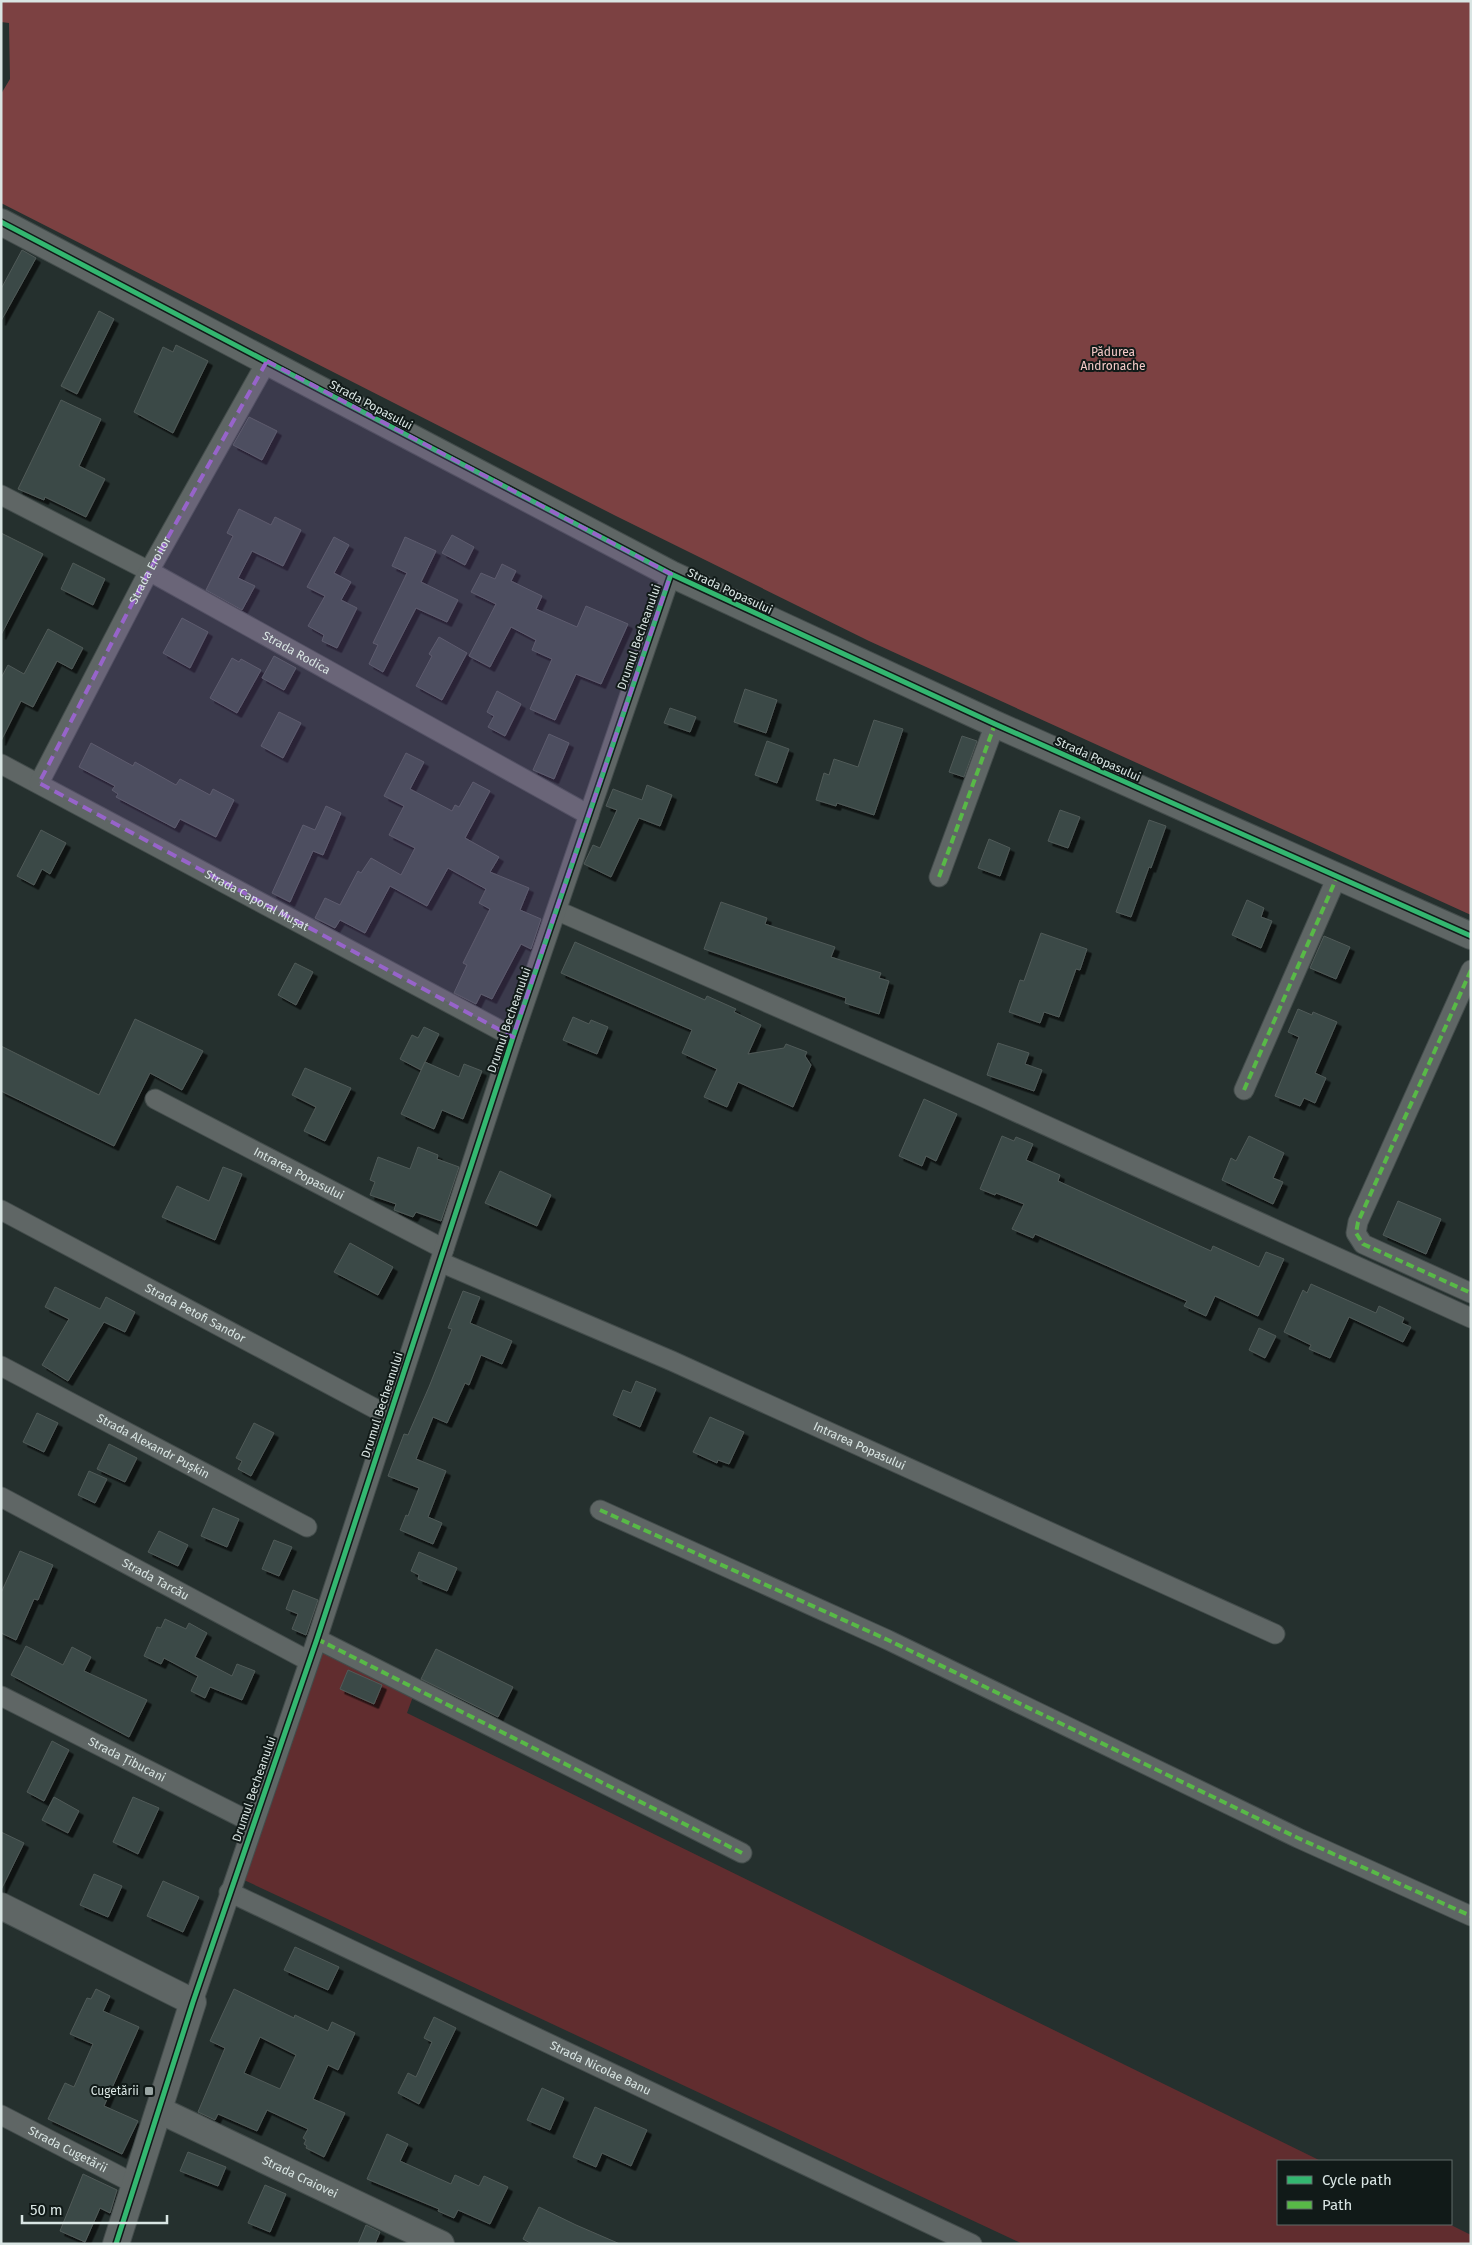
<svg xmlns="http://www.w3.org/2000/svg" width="1472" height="2245" font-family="'Fira Sans',sans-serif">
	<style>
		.green { fill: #612d2f }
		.forest { fill: #7c4142 }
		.building { fill: #3b4947; stroke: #505a58; fill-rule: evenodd; filter: url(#shadow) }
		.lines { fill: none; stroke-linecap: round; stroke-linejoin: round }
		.street-casing { stroke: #434c4b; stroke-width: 21 }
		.secondary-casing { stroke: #434c4b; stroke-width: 28 }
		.street { stroke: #5f6665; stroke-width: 19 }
		.secondary { stroke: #5f6665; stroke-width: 26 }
		.quiet { stroke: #58b947; stroke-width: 4; stroke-dasharray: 8 4; stroke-linecap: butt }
		.cycleway-casing { stroke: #111a18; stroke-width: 8 }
		.cycleway { stroke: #33b770; stroke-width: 5 }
		.marked { fill: #9764ca; fill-opacity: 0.2; stroke: #9764ca; stroke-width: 4; stroke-dasharray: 10 6; stroke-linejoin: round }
		.poi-dot { fill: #9aa6a4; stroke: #111a18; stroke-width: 2 }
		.labels { text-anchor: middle; stroke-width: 4; stroke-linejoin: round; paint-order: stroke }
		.park-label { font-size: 12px; fill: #f5cac8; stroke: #111a18 }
		.street-label { font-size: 12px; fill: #d9e5e3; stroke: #111a18 }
		.poi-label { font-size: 12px; fill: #d9e5e3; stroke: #111a18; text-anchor: end }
	</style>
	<defs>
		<filter id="shadow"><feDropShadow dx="4.5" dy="4.5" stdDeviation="0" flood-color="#0009"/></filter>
	</defs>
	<rect width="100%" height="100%" fill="#25302e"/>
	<path class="green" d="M 319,1641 L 415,1691 L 407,1713 L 1321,2161 L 1278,2161 L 1278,2224 L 1449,2224 L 1471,2235 L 1471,2244 L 1023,2244 L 244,1880 Z"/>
	<path class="forest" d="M 1,1 L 1471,1 L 1471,915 L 869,641 L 616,516 L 1,203 L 1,94 L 10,79 L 9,23 L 1,22 Z"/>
	<g class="building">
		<path d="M 22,250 L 36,258 L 1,321 L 1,289 Z"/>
		<path d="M 99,311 L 114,319 L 77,394 L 61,386 Z"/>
		<path d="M 176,345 L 208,361 L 173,433 L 134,412 L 163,347 L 173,352 Z"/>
		<path d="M 61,400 L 101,419 L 79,466 L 105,479 L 86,517 L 45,497 L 44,500 L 18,489 Z"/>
		<path d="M 249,417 L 277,431 L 262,460 L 233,445 Z"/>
		<path d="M 239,509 L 271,525 L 275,517 L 301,530 L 283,566 L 252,551 L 238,578 L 255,586 L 242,610 L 206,590 L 233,536 L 227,533 Z"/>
		<path d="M 1,533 L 43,554 L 1,635 Z"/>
		<path d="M 452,535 L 474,547 L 465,565 L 442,553 Z"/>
		<path d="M 334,537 L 349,545 L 334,573 L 351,582 L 341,600 L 357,608 L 337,648 L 322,641 L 324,635 L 308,626 L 325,596 L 307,587 Z"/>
		<path d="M 405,537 L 436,551 L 421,582 L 458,600 L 447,622 L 416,608 L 383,672 L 369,664 L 378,645 L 373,643 L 407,573 L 392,566 Z"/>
		<path d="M 73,563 L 105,579 L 93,605 L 61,589 Z"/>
		<path d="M 502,564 L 516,571 L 511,581 L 542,596 L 536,609 L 577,627 L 586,606 L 628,624 L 601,684 L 576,674 L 555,720 L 530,709 L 552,659 L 532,650 L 536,640 L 511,627 L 490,667 L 469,656 L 496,604 L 471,592 L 481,573 L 495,579 Z"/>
		<path d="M 182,618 L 208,632 L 190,668 L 163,653 Z"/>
		<path d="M 48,629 L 83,648 L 72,669 L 57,661 L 33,707 L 21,701 L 1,741 L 1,678 L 8,665 L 24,674 Z"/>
		<path d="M 439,637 L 467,653 L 442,700 L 416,686 L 432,656 L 429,654 Z"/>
		<path d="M 274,656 L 296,668 L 284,690 L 262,678 Z"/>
		<path d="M 232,658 L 239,662 L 241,659 L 261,670 L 237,713 L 210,698 Z"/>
		<path d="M 745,689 L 777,700 L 766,733 L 734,722 Z"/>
		<path d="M 497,691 L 521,704 L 505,736 L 488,727 L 494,716 L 487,712 Z"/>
		<path d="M 670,708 L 696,717 L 690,732 L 664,723 Z"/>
		<path d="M 279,712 L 301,723 L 283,758 L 261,746 Z"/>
		<path d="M 874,720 L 903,729 L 874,815 L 837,803 L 836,806 L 816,800 L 824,773 L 829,775 L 834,759 L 858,767 Z"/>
		<path d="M 549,734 L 569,743 L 554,779 L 533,770 Z"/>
		<path d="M 962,736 L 977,741 L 964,777 L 949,772 Z"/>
		<path d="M 767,741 L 789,749 L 777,783 L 755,775 Z"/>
		<path d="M 91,743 L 133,766 L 135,762 L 176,785 L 180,779 L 210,795 L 213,789 L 234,800 L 216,837 L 180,819 L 175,828 L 116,797 L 118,794 L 112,790 L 115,786 L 79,767 Z"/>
		<path d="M 406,753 L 424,762 L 410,789 L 452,811 L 455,805 L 459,807 L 473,782 L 490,791 L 465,838 L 499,857 L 490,872 L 529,888 L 520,910 L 541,919 L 531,949 L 521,944 L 492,999 L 481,994 L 476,1004 L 454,993 L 467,965 L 463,963 L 490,909 L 479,903 L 486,889 L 448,868 L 427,906 L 390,886 L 365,933 L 340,920 L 335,928 L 315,918 L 325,898 L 340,905 L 358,871 L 361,873 L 371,858 L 401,875 L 415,848 L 389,835 L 404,806 L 384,796 Z"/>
		<path d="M 647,785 L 672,795 L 660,826 L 639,818 L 611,877 L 584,864 L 593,845 L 600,848 L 617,810 L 606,806 L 613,789 L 642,800 Z"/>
		<path d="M 326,806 L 341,813 L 323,855 L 313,851 L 290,902 L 272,893 L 303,825 L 315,830 Z"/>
		<path d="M 1060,810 L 1080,817 L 1068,848 L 1048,841 Z"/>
		<path d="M 1149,820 L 1166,826 L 1151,868 L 1149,867 L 1131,917 L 1116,912 Z"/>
		<path d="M 41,830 L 66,843 L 50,874 L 42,869 L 34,885 L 17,876 Z"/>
		<path d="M 989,839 L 1010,848 L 1000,876 L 978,868 Z"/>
		<path d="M 1247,900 L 1264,908 L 1261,917 L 1272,921 L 1261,948 L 1232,935 Z"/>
		<path d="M 721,902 L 767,918 L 765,924 L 835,947 L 831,957 L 881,973 L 879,978 L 889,981 L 879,1014 L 845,1003 L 846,998 L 704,949 Z"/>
		<path d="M 1041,933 L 1087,949 L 1080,970 L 1076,969 L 1059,1017 L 1044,1012 L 1040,1023 L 1009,1012 L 1020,980 L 1024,981 Z"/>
		<path d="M 1324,936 L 1350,947 L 1336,979 L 1310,968 Z"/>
		<path d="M 575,942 L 705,1000 L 707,996 L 736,1009 L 734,1012 L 761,1025 L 748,1054 L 784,1048 L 786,1044 L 807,1052 L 805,1056 L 811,1065 L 793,1107 L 738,1082 L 727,1107 L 704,1097 L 717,1069 L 682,1053 L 692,1030 L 561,973 Z"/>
		<path d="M 295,963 L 313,972 L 296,1005 L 278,995 Z"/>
		<path d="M 1298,1009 L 1312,1015 L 1313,1012 L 1337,1022 L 1315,1073 L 1326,1078 L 1315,1103 L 1304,1098 L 1300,1106 L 1275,1096 L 1299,1037 L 1288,1032 Z"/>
		<path d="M 573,1017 L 589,1024 L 591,1020 L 608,1027 L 597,1054 L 563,1040 Z"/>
		<path d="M 135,1019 L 203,1051 L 182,1090 L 150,1073 L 114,1146 L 1,1091 L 1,1046 L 99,1095 Z"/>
		<path d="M 424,1027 L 439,1034 L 421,1070 L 400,1059 L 412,1035 L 418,1038 Z"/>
		<path d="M 998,1043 L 1029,1053 L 1025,1064 L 1042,1070 L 1034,1091 L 987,1075 Z"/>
		<path d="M 425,1062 L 459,1077 L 464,1064 L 482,1071 L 463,1119 L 442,1110 L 434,1129 L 401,1114 Z"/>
		<path d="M 305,1068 L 351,1088 L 325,1141 L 304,1131 L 316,1107 L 292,1095 Z"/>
		<path d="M 924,1099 L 957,1114 L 936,1161 L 926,1156 L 922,1166 L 899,1156 Z"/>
		<path d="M 1002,1136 L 1014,1141 L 1016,1137 L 1033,1144 L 1026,1160 L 1060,1175 L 1058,1181 L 1211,1251 L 1213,1246 L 1259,1267 L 1266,1252 L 1284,1259 L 1258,1316 L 1215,1296 L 1206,1316 L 1184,1306 L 1187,1301 L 1035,1234 L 1033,1238 L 1012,1229 L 1024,1204 L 996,1193 L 995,1195 L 980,1189 Z"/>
		<path d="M 1249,1136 L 1284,1153 L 1273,1178 L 1283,1182 L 1273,1204 L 1222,1180 L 1231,1158 L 1236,1161 Z"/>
		<path d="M 418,1147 L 438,1155 L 437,1159 L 459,1167 L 441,1221 L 416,1212 L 413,1217 L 394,1210 L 396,1204 L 370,1195 L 375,1182 L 370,1180 L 378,1157 L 410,1169 Z"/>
		<path d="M 223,1167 L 242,1174 L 215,1240 L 162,1217 L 177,1186 L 209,1201 Z"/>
		<path d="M 500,1171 L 551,1195 L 537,1226 L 485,1203 Z"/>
		<path d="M 1398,1201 L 1441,1219 L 1426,1254 L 1383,1235 Z"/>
		<path d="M 350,1243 L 393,1267 L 378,1295 L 334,1272 Z"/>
		<path d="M 1311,1284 L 1376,1313 L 1379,1306 L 1404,1318 L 1402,1323 L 1411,1327 L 1403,1342 L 1349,1317 L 1330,1358 L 1309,1349 L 1311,1345 L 1284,1332 L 1303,1290 L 1307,1293 Z"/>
		<path d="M 55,1287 L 100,1309 L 106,1297 L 135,1312 L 125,1332 L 104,1322 L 68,1381 L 42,1365 L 69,1319 L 45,1307 Z"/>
		<path d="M 463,1291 L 480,1297 L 470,1323 L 512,1341 L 502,1364 L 481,1355 L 469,1385 L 465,1383 L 447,1423 L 433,1417 L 416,1459 L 446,1471 L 428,1517 L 442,1523 L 433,1544 L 400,1530 L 406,1515 L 408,1516 L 419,1488 L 388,1476 L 404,1434 L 408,1435 L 429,1387 L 452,1329 L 448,1328 Z"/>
		<path d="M 1259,1328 L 1276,1336 L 1265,1358 L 1249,1350 Z"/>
		<path d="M 636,1381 L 656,1389 L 640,1427 L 613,1415 L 623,1390 L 631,1393 Z"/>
		<path d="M 37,1413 L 58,1423 L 44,1452 L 23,1442 Z"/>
		<path d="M 710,1417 L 744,1432 L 729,1464 L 718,1460 L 717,1463 L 693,1452 Z"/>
		<path d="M 254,1423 L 274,1433 L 251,1476 L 238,1469 L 242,1461 L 236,1458 Z"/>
		<path d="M 109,1444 L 137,1458 L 125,1482 L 97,1469 Z"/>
		<path d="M 89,1471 L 107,1479 L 95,1503 L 78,1495 Z"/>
		<path d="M 213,1508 L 239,1519 L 227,1547 L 201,1536 Z"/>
		<path d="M 159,1531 L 188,1545 L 178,1566 L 148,1552 Z"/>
		<path d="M 274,1540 L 292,1547 L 279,1576 L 262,1569 Z"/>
		<path d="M 20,1551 L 53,1565 L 38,1600 L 34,1599 L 16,1640 L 1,1633 L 1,1593 Z"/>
		<path d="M 419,1552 L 457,1568 L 447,1591 L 418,1579 L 419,1575 L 411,1571 Z"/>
		<path d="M 293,1590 L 318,1600 L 306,1635 L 292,1629 L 298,1614 L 286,1609 Z"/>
		<path d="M 165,1619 L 186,1629 L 189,1623 L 207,1633 L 195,1657 L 232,1676 L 237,1664 L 255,1671 L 242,1700 L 210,1687 L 205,1698 L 191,1691 L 198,1676 L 164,1658 L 161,1664 L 144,1656 L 157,1627 L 161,1628 Z"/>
		<path d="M 26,1646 L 63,1665 L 72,1647 L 91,1657 L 84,1671 L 147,1700 L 129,1737 L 11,1675 Z"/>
		<path d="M 436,1649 L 513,1687 L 498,1717 L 421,1679 Z"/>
		<path d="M 348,1670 L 382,1685 L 374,1704 L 340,1689 Z"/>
		<path d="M 52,1741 L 69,1750 L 44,1801 L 27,1792 Z"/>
		<path d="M 54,1797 L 79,1811 L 68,1833 L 42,1820 Z"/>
		<path d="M 133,1797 L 159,1808 L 138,1854 L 113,1842 Z"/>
		<path d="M 1,1832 L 24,1843 L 1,1890 Z"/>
		<path d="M 94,1874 L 122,1886 L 108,1917 L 80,1905 Z"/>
		<path d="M 163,1881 L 199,1897 L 183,1932 L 147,1916 Z"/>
		<path d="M 295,1947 L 339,1967 L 328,1990 L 284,1970 Z"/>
		<path d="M 96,1989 L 110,1996 L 103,2011 L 139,2027 L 104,2106 L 138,2121 L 122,2154 L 48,2119 L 65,2083 L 74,2087 L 93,2044 L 70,2034 L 87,1998 L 91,1999 Z"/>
		<path d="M 234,1989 L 294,2018 L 295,2015 L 328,2031 L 332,2022 L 355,2033 L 338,2070 L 328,2065 L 313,2099 L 345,2113 L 324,2157 L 306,2148 L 307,2146 L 304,2144 L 306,2140 L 303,2138 L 308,2129 L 267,2110 L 257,2131 L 218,2114 L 215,2120 L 198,2112 L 225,2048 L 210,2041 ZM 260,2037 L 296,2055 L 280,2089 L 244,2073 Z"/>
		<path d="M 434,2017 L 456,2028 L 419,2104 L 398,2093 L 408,2073 L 416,2077 L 432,2042 L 424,2038 Z"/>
		<path d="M 542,2088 L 564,2098 L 550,2130 L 527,2120 Z"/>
		<path d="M 595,2107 L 647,2130 L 631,2166 L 602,2153 L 596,2167 L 573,2157 Z"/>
		<path d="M 387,2134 L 408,2144 L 400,2161 L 451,2184 L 455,2175 L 479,2186 L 484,2176 L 508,2187 L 490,2224 L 458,2210 L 454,2218 L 438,2211 L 439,2209 L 367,2179 Z"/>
		<path d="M 188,2152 L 226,2167 L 218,2186 L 180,2171 Z"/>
		<path d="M 83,2174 L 117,2190 L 110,2213 L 100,2208 L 85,2242 L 60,2231 Z"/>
		<path d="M 265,2185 L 286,2194 L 270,2232 L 248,2223 Z"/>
		<path d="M 539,2207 L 576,2225 L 620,2244 L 532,2244 L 523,2239 Z"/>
		<path d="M 366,2225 L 380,2232 L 375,2244 L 358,2244 Z"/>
	</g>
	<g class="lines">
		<defs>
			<g id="street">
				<path id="s1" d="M 1,495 L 149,571 L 589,815"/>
				<path id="s2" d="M 1,764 L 513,1037"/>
				<path id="s3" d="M 39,783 L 149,571 L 267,361"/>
				<path d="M 939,877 L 995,724"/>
				<path d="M 558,911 L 983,1097 L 1471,1318"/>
				<path d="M 1471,970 L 1358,1222 L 1356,1233 L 1363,1244 L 1471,1293"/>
				<path d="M 1244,1090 L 1337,877"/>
				<path id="s4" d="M 155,1099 L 444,1249"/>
				<path id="s5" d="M 1,1210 L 389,1416"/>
				<path id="s6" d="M 440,1262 L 672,1361 L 1275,1634"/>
				<path id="s7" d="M 1,1366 L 307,1527"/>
				<path id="s8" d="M 1,1497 L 309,1661"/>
				<path d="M 600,1510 L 888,1640 L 1298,1838 L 1471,1916"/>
				<path d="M 317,1639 L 742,1853"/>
				<path id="s9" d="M 1,1696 L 253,1823"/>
				<path id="s10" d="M 229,1892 L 972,2244"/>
				<path d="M 193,2002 L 317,1639 L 513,1037 L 671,574"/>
				<path id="s11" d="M 1,2115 L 135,2184"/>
			</g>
			<g id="secondary">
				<path d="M 1,222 L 671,574 L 995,724 L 1471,936"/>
				<path d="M 1,1906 L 193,2002 L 116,2244"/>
				<path id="s12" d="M 159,2110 L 441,2244"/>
			</g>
		</defs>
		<use href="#street" class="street-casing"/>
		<use href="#secondary" class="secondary-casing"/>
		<use href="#street" class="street"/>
		<use href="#secondary" class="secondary"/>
		<g class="quiet">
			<path d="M 939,877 L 995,724"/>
			<path d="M 1471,970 L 1358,1222 L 1356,1233 L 1363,1244 L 1471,1293"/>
			<path d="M 1244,1090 L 1337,877"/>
			<path d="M 600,1510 L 888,1640 L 1298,1838 L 1471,1916"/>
			<path d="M 317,1639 L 742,1853"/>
		</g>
		<defs>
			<g id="cycleway">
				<path d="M 1,222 L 671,574 L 995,724 L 1471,936"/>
				<path d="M 116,2244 L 193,2002 L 317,1639 L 513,1037 L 671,574"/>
			</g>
		</defs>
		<use href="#cycleway" class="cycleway-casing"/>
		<use href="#cycleway" class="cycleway"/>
	</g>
	<path class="marked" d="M 267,361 L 671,574 L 513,1037 L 39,783 L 149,571 Z"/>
	<rect class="poi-dot" x="144" y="2086" width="10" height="10" rx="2.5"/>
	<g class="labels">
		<g class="park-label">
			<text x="1113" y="356">Pădurea<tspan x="1113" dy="14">Andronache</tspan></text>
		</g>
		<g class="street-label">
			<text transform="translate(371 405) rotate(28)" y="4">Strada Popasului</text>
			<text dy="4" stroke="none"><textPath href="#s3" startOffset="240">Strada Eroilor</textPath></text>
			<text transform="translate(730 591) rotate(25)" y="4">Strada Popasului</text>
			<text transform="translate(639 637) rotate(-71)" y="4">Drumul Becheanului</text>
			<text dy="4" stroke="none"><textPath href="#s1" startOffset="335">Strada Rodica</textPath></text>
			<text transform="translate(1098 759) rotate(24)" y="4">Strada Popasului</text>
			<text dy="4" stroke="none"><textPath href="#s2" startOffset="290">Strada Caporal Mușat</textPath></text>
			<text transform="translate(509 1020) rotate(-71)" y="4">Drumul Becheanului</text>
			<text dy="4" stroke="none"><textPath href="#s4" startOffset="162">Intrarea Popasului</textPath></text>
			<text dy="4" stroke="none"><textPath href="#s5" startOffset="220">Strada Petofi Sandor</textPath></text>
			<text transform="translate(382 1405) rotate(-72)" y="4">Drumul Becheanului</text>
			<text dy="4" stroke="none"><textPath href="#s6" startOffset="458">Intrarea Popasului</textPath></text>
			<text dy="4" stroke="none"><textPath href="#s7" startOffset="172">Strada Alexandr Pușkin</textPath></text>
			<text dy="4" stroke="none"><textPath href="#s8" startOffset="175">Strada Tarcău</textPath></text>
			<text dy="4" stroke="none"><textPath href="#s9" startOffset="141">Strada Țibucani</textPath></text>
			<text transform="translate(254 1789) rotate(-71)" y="4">Drumul Becheanului</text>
			<text dy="4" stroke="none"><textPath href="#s10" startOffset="411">Strada Nicolae Banu</textPath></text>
			<text dy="4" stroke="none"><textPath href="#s11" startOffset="75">Strada Cugetării</textPath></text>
			<text dy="4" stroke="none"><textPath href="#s12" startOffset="156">Strada Craiovei</textPath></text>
		</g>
		<g class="poi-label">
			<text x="139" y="2095">Cugetării</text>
		</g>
	</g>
	<rect width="1472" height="2245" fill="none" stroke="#d9e5e3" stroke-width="5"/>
	<rect x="1277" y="2160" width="175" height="65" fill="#111a18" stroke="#616b69"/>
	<rect x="1287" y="2176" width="25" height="8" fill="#33b770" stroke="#616b69"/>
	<text x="1322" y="2185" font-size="15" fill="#d9e5e3">Cycle path</text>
	<rect x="1287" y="2201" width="25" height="8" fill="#58b947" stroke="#616b69"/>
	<text x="1322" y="2210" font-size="15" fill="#d9e5e3">Path</text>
	<path d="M22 2215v8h145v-8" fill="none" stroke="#d9e5e3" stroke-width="2.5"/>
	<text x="30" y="2215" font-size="15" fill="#d9e5e3" stroke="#111a18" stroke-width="4" paint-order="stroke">50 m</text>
</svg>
